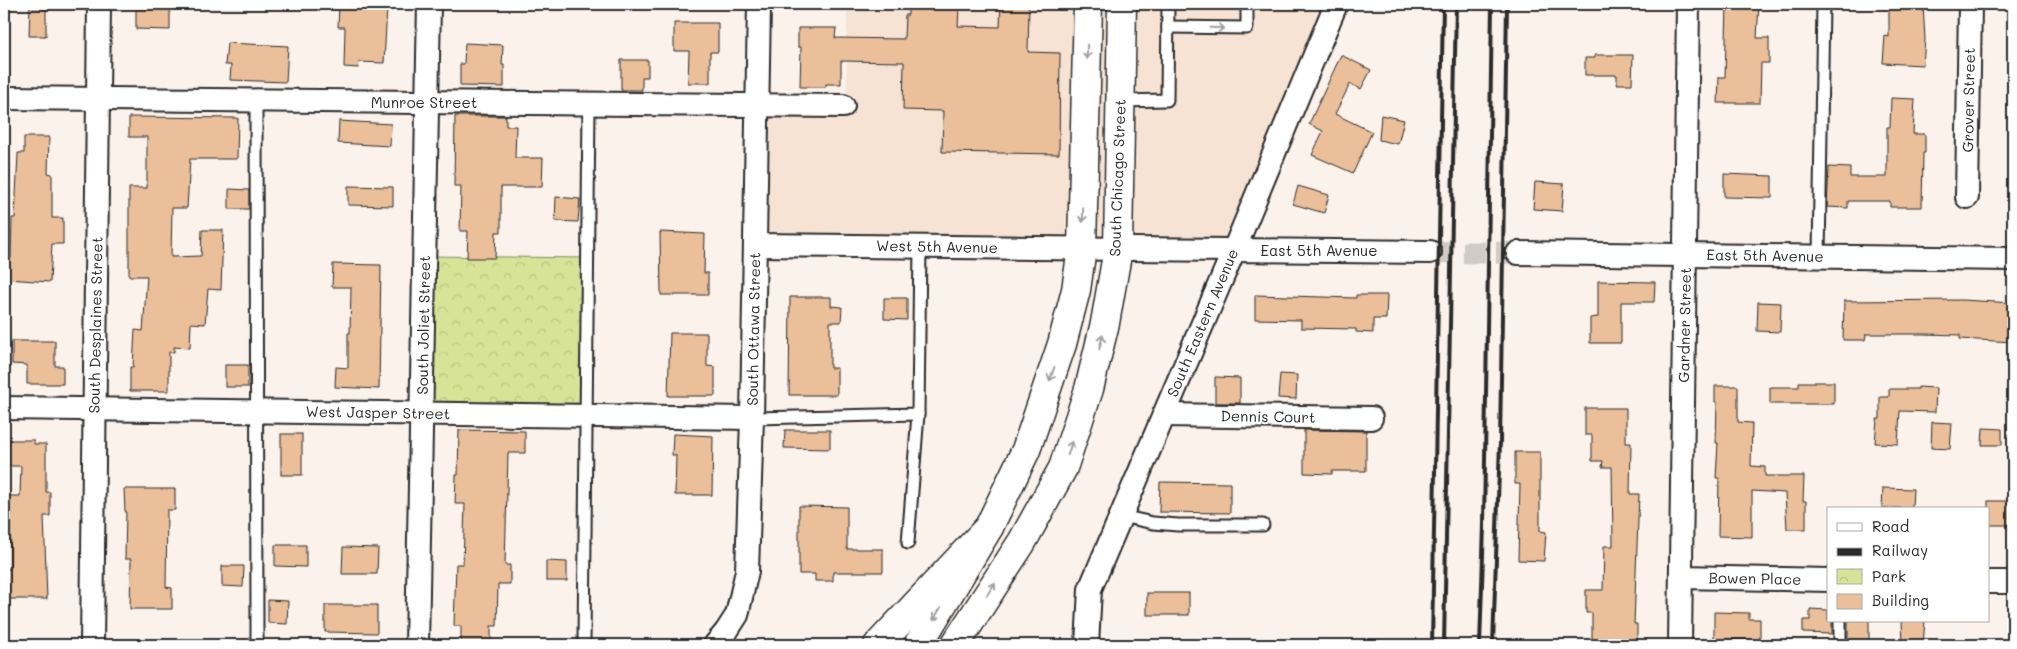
<svg xmlns="http://www.w3.org/2000/svg" width="2017" height="649" font-family="Mali,sans-serif">
	<style>
		.built { fill: #f6e3d3 }
		.park { fill: url(#park-crowns); stroke: #818861 }
		.building { fill: #eabf9a; stroke: #2b2b2b }
		.lines { fill: none; stroke-linecap: round; stroke-linejoin: round }
		.minor-tunnel { stroke: #d1cac5; stroke-width: 22; stroke-dasharray: 22 11; stroke-linecap: butt }
		.service-casing { stroke: #2b2b2b; stroke-width: 15 }
		.minor-casing { stroke: #2b2b2b; stroke-width: 26 }
		.primary-casing { stroke: #2b2b2b; stroke-width: 31 }
		.motorway-casing { stroke: #2b2b2b; stroke-width: 31 }
		.service { stroke: #fff; stroke-width: 11 }
		.minor { stroke: #fff; stroke-width: 22 }
		.primary { stroke: #fff; stroke-width: 28 }
		.motorway { stroke: #fff; stroke-width: 28 }
		.rail { stroke: #2b2b2b; stroke-width: 4 }
		.oneway { stroke: #a0a0a0 }
		.labels { text-anchor: middle; stroke-width: 4; stroke-linejoin: round; paint-order: stroke }
		.street-label { font-size: 15px; fill: #2b2b2b; stroke: #fff }
	</style>
	<defs>
		<pattern id="park-crowns" width="20" height="18" patternUnits="userSpaceOnUse" patternTransform="scale(1.25)"><rect width="20" height="18" fill="#d7e497"/><path d="M2 6a3 3 0 1 1 6 0M12 15a3 3 0 1 1 6 0" fill="none" stroke="#b9c482"/></pattern>
	</defs>
	<rect width="100%" height="100%" fill="#fbf2eb"/>
	<filter id="ink" filterUnits="userSpaceOnUse"><feTurbulence type="fractalNoise" baseFrequency=".02" numOctaves="2"/><feDisplacementMap in="SourceGraphic" scale="10" xChannelSelector="R" yChannelSelector="G"/><feConvolveMatrix kernelMatrix="1 2 1 2 8 2 1 2 1" color-interpolation-filters="sRGB"/></filter>
	<g filter="url(#ink)">
		<path class="built" d="M 847,4 L 1329,4 L 1232,245 L 762,241 L 762,110 L 847,110 Z"/>
		<path class="park" d="M 427,256 L 586,258 L 585,414 L 424,412 Z"/>
		<g class="building">
			<path d="M 30,4 L 46,4 L 46,36 L 29,36 Z"/>
			<path d="M 1001,4 L 1029,4 L 1028,52 L 1060,53 L 1059,154 L 942,152 L 943,111 L 903,110 L 904,62 L 841,61 L 841,84 L 826,84 L 826,87 L 800,87 L 801,47 L 798,47 L 798,28 L 836,28 L 835,38 L 904,39 L 905,15 L 908,15 L 908,7 L 959,8 L 958,26 L 1000,27 Z"/>
			<path d="M 1727,4 L 1759,4 L 1757,38 L 1769,38 L 1769,63 L 1761,63 L 1760,103 L 1718,103 L 1719,77 L 1725,77 Z"/>
			<path d="M 1889,4 L 1923,4 L 1925,39 L 1923,65 L 1883,63 L 1885,36 L 1889,37 Z"/>
			<path d="M 339,5 L 387,7 L 384,63 L 359,62 L 358,68 L 344,67 L 345,27 L 338,27 Z"/>
			<path d="M 136,8 L 170,8 L 170,30 L 136,29 Z"/>
			<path d="M 674,23 L 718,23 L 718,52 L 710,52 L 710,83 L 688,83 L 689,51 L 674,51 Z"/>
			<path d="M 227,43 L 288,46 L 286,82 L 230,80 L 231,65 L 225,65 Z"/>
			<path d="M 465,43 L 503,45 L 502,65 L 504,65 L 504,87 L 460,86 L 460,64 L 464,64 Z"/>
			<path d="M 1341,55 L 1371,70 L 1361,89 L 1350,84 L 1335,114 L 1372,132 L 1353,173 L 1312,155 L 1323,131 L 1309,124 Z"/>
			<path d="M 1595,55 L 1633,55 L 1632,84 L 1617,84 L 1617,75 L 1585,75 L 1585,58 L 1595,58 Z"/>
			<path d="M 621,60 L 648,60 L 648,77 L 642,77 L 642,90 L 621,90 Z"/>
			<path d="M 1891,98 L 1915,99 L 1913,134 L 1925,134 L 1925,153 L 1923,153 L 1922,207 L 1890,207 L 1890,201 L 1848,201 L 1848,208 L 1827,207 L 1829,167 L 1850,168 L 1850,177 L 1887,177 L 1887,127 L 1890,127 Z"/>
			<path d="M 1381,115 L 1404,120 L 1398,144 L 1379,140 Z"/>
			<path d="M 455,116 L 506,116 L 506,126 L 516,126 L 515,158 L 543,158 L 542,187 L 501,187 L 501,232 L 496,232 L 495,258 L 467,258 L 468,231 L 460,231 L 461,186 L 454,186 Z"/>
			<path d="M 129,117 L 238,118 L 237,159 L 190,159 L 187,208 L 172,208 L 171,257 L 201,256 L 202,230 L 223,230 L 221,290 L 208,289 L 205,324 L 191,323 L 190,348 L 174,347 L 174,352 L 169,352 L 169,391 L 130,391 L 130,367 L 133,367 L 135,330 L 143,331 L 147,276 L 129,276 L 129,188 L 147,188 L 147,137 L 129,137 Z"/>
			<path d="M 339,121 L 391,124 L 390,146 L 338,143 Z"/>
			<path d="M 24,137 L 49,137 L 48,173 L 52,174 L 52,218 L 63,218 L 63,244 L 52,244 L 50,282 L 7,279 L 8,258 L 11,258 L 12,218 L 15,218 L 18,153 L 24,153 Z"/>
			<path d="M 1724,174 L 1772,176 L 1772,198 L 1724,197 Z"/>
			<path d="M 1535,182 L 1564,184 L 1562,211 L 1533,209 Z"/>
			<path d="M 348,186 L 393,187 L 393,206 L 348,205 Z"/>
			<path d="M 1298,186 L 1329,195 L 1324,213 L 1293,204 Z"/>
			<path d="M 229,189 L 249,190 L 249,209 L 229,209 Z"/>
			<path d="M 556,197 L 580,199 L 578,222 L 555,221 Z"/>
			<path d="M 660,232 L 705,234 L 704,273 L 708,273 L 708,295 L 661,295 Z"/>
			<path d="M 333,264 L 381,265 L 379,389 L 335,387 L 336,367 L 348,368 L 348,333 L 350,333 L 351,287 L 332,287 Z"/>
			<path d="M 1598,281 L 1655,282 L 1654,302 L 1621,302 L 1621,343 L 1590,343 L 1590,318 L 1598,317 Z"/>
			<path d="M 1255,295 L 1356,298 L 1356,295 L 1387,295 L 1386,319 L 1373,319 L 1373,333 L 1356,332 L 1356,329 L 1301,328 L 1301,320 L 1255,319 Z"/>
			<path d="M 790,297 L 831,297 L 831,306 L 842,307 L 841,322 L 830,322 L 830,368 L 837,368 L 837,395 L 789,395 Z"/>
			<path d="M 884,298 L 907,298 L 907,320 L 884,319 Z"/>
			<path d="M 1962,300 L 2013,303 L 2013,342 L 1960,339 L 1960,335 L 1924,334 L 1866,334 L 1865,340 L 1843,340 L 1844,301 Z"/>
			<path d="M 1758,302 L 1781,303 L 1780,332 L 1757,331 Z"/>
			<path d="M 670,333 L 707,333 L 707,366 L 715,367 L 715,396 L 668,396 Z"/>
			<path d="M 12,341 L 55,341 L 55,366 L 63,366 L 63,384 L 27,384 L 27,365 L 12,364 Z"/>
			<rect x="225" y="365" width="23" height="22"/>
			<path d="M 1280,374 L 1297,375 L 1296,399 L 1278,398 Z"/>
			<path d="M 1215,377 L 1240,378 L 1240,403 L 1215,403 Z"/>
			<path d="M 1799,382 L 1834,382 L 1834,404 L 1770,404 L 1770,387 L 1799,387 Z"/>
			<path d="M 1715,386 L 1738,386 L 1738,422 L 1752,423 L 1751,466 L 1765,467 L 1765,476 L 1804,476 L 1803,501 L 1806,501 L 1806,529 L 1787,529 L 1785,493 L 1752,491 L 1752,537 L 1718,536 L 1719,478 L 1716,478 L 1718,443 L 1716,443 L 1717,402 L 1715,402 Z"/>
			<path d="M 1918,387 L 1936,388 L 1935,412 L 1900,411 L 1898,444 L 1875,443 L 1877,419 L 1880,419 L 1880,397 L 1889,397 L 1889,389 L 1918,389 Z"/>
			<path d="M 1585,408 L 1626,408 L 1626,443 L 1631,443 L 1630,494 L 1639,494 L 1634,624 L 1637,624 L 1637,645 L 1592,645 L 1592,613 L 1586,613 L 1586,590 L 1603,590 L 1604,546 L 1613,546 L 1612,467 L 1602,467 L 1603,461 L 1592,461 L 1592,435 L 1585,435 Z"/>
			<path d="M 1932,422 L 1952,423 L 1950,449 L 1931,448 Z"/>
			<path d="M 1983,428 L 2002,429 L 2002,445 L 1982,445 Z"/>
			<path d="M 459,430 L 525,431 L 525,453 L 508,453 L 505,565 L 510,565 L 510,584 L 498,584 L 497,626 L 491,626 L 491,645 L 461,645 L 461,626 L 454,626 L 456,564 L 463,564 L 465,504 L 455,504 L 456,475 L 458,475 Z"/>
			<path d="M 785,430 L 830,430 L 830,449 L 784,448 Z"/>
			<path d="M 1304,430 L 1366,431 L 1366,471 L 1332,471 L 1332,474 L 1304,473 Z"/>
			<rect x="281" y="434" width="21" height="41"/>
			<path d="M 673,434 L 713,436 L 712,495 L 675,495 L 676,455 L 672,455 Z"/>
			<path d="M 7,440 L 34,440 L 34,444 L 46,444 L 46,492 L 50,492 L 50,516 L 44,516 L 47,599 L 4,599 L 4,569 L 10,569 L 10,515 L 5,515 L 6,496 L 20,496 L 21,466 L 7,466 Z"/>
			<path d="M 1515,452 L 1540,452 L 1540,531 L 1546,532 L 1544,561 L 1518,560 L 1520,484 L 1515,484 Z"/>
			<path d="M 1160,482 L 1230,483 L 1230,513 L 1159,512 Z"/>
			<path d="M 1883,488 L 1913,489 L 1912,508 L 1882,508 Z"/>
			<path d="M 124,489 L 175,489 L 175,510 L 167,510 L 166,587 L 172,588 L 172,609 L 130,609 L 131,559 L 125,559 L 126,511 L 125,511 Z"/>
			<rect x="1988" y="501" width="25" height="24"/>
			<path d="M 799,506 L 847,507 L 847,549 L 883,549 L 883,572 L 833,572 L 833,581 L 815,581 L 815,574 L 799,574 Z"/>
			<path d="M 275,545 L 306,545 L 306,567 L 275,566 Z"/>
			<path d="M 343,547 L 378,548 L 377,574 L 342,574 Z"/>
			<path d="M 546,561 L 567,562 L 567,581 L 546,581 Z"/>
			<path d="M 222,566 L 244,566 L 243,587 L 222,586 Z"/>
			<rect x="1147" y="593" width="42" height="22"/>
			<path d="M 268,600 L 288,601 L 287,624 L 268,623 Z"/>
			<path d="M 325,605 L 377,605 L 377,633 L 325,632 Z"/>
			<path d="M 1810,609 L 1828,610 L 1828,620 L 1832,620 L 1832,634 L 1803,633 L 1803,620 L 1810,620 Z"/>
			<path d="M 1714,612 L 1749,613 L 1749,619 L 1760,619 L 1760,640 L 1714,639 Z"/>
			<rect x="1848" y="620" width="21" height="25"/>
			<path d="M 1902,620 L 1925,620 L 1923,645 L 1903,645 Z"/>
		</g>
		<g class="lines">
			<path class="minor-tunnel" d="M 1430,252 L 1518,253"/>
			<defs>
				<g id="service">
					<path d="M 1168,27 L 1247,28 L 1247,4"/>
					<path d="M 256,101 L 257,645"/>
					<path d="M 1120,101 L 1167,100 L 1168,4"/>
					<path d="M 1819,257 L 1823,4"/>
					<path d="M 752,418 L 918,414 L 920,246"/>
					<path d="M 1121,516 L 1153,523 L 1178,525 L 1263,525"/>
					<path d="M 908,543 L 918,414"/>
					<path d="M 584,645 L 589,104"/>
					<path d="M 1840,645 L 1840,620"/>
				</g>
				<g id="minor">
					<path d="M 4,98 L 843,106"/>
					<path d="M 1967,197 L 1970,4"/>
					<path d="M 756,245 L 1430,252"/>
					<path d="M 1518,253 L 2013,259"/>
					<path d="M 4,408 L 752,418"/>
					<path d="M 1164,415 L 1371,418"/>
					<path d="M 1681,577 L 1828,580"/>
					<path d="M 1988,582 L 2013,582"/>
					<path d="M 92,645 L 99,4"/>
					<path d="M 417,645 L 429,4"/>
					<path d="M 715,645 L 726,632 L 737,615 L 747,571 L 752,418 L 759,4"/>
					<path d="M 1087,645 L 1090,589 L 1234,250 L 1336,4"/>
					<path d="M 1680,645 L 1688,4"/>
				</g>
				<g id="primary">
					<path d="M 918,645 L 989,527 L 1026,450 L 1062,344 L 1076,290 L 1082,248 L 1088,4"/>
					<path d="M 955,645 L 1022,542 L 1063,468 L 1089,389 L 1105,323 L 1118,249 L 1122,4"/>
				</g>
				<path id="motorway" d="M 878,645 L 989,527"/>
			</defs>
			<use href="#service" class="service-casing"/>
			<use href="#minor" class="minor-casing"/>
			<use href="#primary" class="primary-casing"/>
			<use href="#motorway" class="motorway-casing"/>
			<use href="#service" class="service"/>
			<use href="#minor" class="minor"/>
			<use href="#primary" class="primary"/>
			<use href="#motorway" class="motorway"/>
			<g class="rail">
				<path d="M 1432,645 L 1443,4"/>
				<path d="M 1444,645 L 1456,4"/>
				<path d="M 1480,645 L 1484,525 L 1492,4"/>
				<path d="M 1493,645 L 1500,442 L 1507,4"/>
			</g>
		</g>
		<defs><path id="oneway-shaft" d="M-6 0H5M1.5-3L5.5 0L1.5 3" fill="none" stroke-width="1.6" stroke-linecap="round" stroke-linejoin="round" transform="scale(1.25)"/></defs>
		<g class="oneway">
			<use href="#oneway-shaft" transform="translate(1217 28) rotate(1)"/>
			<use href="#oneway-shaft" transform="translate(1087 52) rotate(91)"/>
			<use href="#oneway-shaft" transform="translate(1083 215) rotate(91)"/>
			<use href="#oneway-shaft" transform="translate(1101 342) rotate(-76)"/>
			<use href="#oneway-shaft" transform="translate(1052 374) rotate(109)"/>
			<use href="#oneway-shaft" transform="translate(1070 448) rotate(-72)"/>
			<use href="#oneway-shaft" transform="translate(991 589) rotate(-57)"/>
			<use href="#oneway-shaft" transform="translate(937 614) rotate(121)"/>
		</g>
	</g>
	<g class="labels">
		<g class="street-label">
			<text transform="translate(1969 100) rotate(-89)" y="5">Grover Street</text>
			<text x="424" y="108">Munroe Street</text>
			<text transform="translate(1118 178) rotate(-88)" y="5">South Chicago Street</text>
			<text transform="translate(937 247) rotate(1)" y="5">West 5th Avenue</text>
			<text x="1319" y="256">East 5th Avenue</text>
			<text transform="translate(1765 256) rotate(1)" y="5">East 5th Avenue</text>
			<text transform="translate(1203 323) rotate(-67)" y="5">South Eastern Avenue</text>
			<text transform="translate(96 325) rotate(-89)" y="5">South Desplaines Street</text>
			<text transform="translate(424 325) rotate(-89)" y="5">South Joliet Street</text>
			<text transform="translate(1685 325) rotate(-89)" y="5">Gardner Street</text>
			<text transform="translate(754 329) rotate(-89)" y="5">South Ottawa Street</text>
			<text transform="translate(378 413) rotate(1)" y="5">West Jasper Street</text>
			<text transform="translate(1268 417) rotate(1)" y="5">Dennis Court</text>
			<text transform="translate(1755 579) rotate(1)" y="5">Bowen Place</text>
		</g>
	</g>
	<rect width="2017" height="649" fill="none" stroke="#fff" stroke-width="20"/>
	<rect x="10" y="10" width="1997" height="629" fill="none" stroke="#2b2b2b" stroke-width="2" filter="url(#ink)"/>
	<rect x="1827" y="507" width="162" height="115" fill="#ffffff" stroke="#aaaaaa"/>
	<rect x="1837" y="523" width="25" height="8" fill="#ffffff" stroke="#aaaaaa"/>
	<text x="1872" y="532" font-size="15" fill="#2b2b2b">Road</text>
	<rect x="1837" y="548" width="25" height="8" fill="#2b2b2b" stroke="#aaaaaa"/>
	<text x="1872" y="556" font-size="15" fill="#2b2b2b">Railway</text>
	<rect x="1837" y="569" width="25" height="15" fill="url(#park-crowns)" stroke="#aaaaaa"/>
	<text x="1872" y="582" font-size="15" fill="#2b2b2b">Park</text>
	<rect x="1837" y="594" width="25" height="15" fill="#eabf9a" stroke="#aaaaaa"/>
	<text x="1872" y="606" font-size="15" fill="#2b2b2b">Building</text>
</svg>
